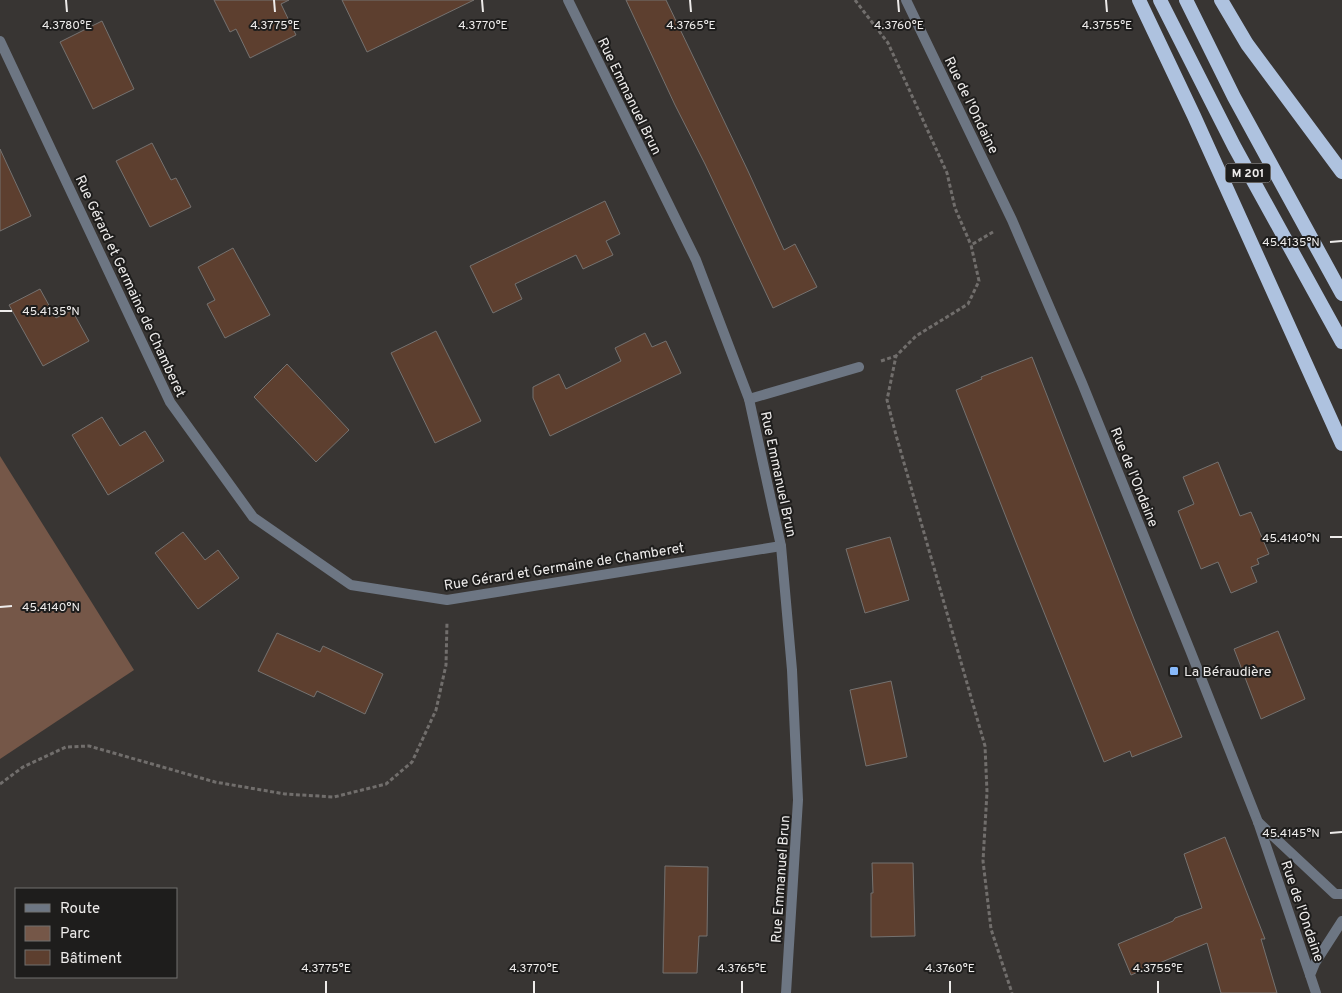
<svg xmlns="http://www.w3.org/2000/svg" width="1342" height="993" font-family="Overpass,sans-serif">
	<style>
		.green { fill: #755748 }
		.building { fill: #5d3f2f; stroke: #757270 }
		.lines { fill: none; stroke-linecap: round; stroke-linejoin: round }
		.path { stroke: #716e6c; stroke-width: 3; stroke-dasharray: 4 2.5; stroke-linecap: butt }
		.service { stroke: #6d7683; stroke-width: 10 }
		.minor { stroke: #6d7683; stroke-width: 10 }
		.tertiary { stroke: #6d7683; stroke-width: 10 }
		.trunk { stroke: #aec2df; stroke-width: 14 }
		.ticks { fill: none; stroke: #eeeceb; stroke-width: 2 }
		.poi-dot { fill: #88bafc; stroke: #1e1d1c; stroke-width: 2 }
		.labels { text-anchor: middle; stroke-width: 4; stroke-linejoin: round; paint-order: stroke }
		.shield { fill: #1e1d1c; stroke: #b0aead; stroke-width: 1 }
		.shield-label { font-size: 12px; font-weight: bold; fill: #eeeceb }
		.street-label { font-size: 14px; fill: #eeeceb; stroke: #1e1d1c }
		.poi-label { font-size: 14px; fill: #eeeceb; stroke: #1e1d1c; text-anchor: start }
		.ticks-label { font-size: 12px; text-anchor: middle; fill: #eeeceb; stroke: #1e1d1c; stroke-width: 4; stroke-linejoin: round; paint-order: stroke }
	</style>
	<rect width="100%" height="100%" fill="#383533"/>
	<path class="green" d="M 0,456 L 134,670 L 0,759 Z"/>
	<g class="building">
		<path d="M 214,0 L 289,0 L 281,4 L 296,35 L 250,58 L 236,29 L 230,32 Z"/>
		<path d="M 342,0 L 474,0 L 367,52 Z"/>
		<path d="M 626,0 L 666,0 L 748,171 L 784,250 L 795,244 L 817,287 L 773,308 L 705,164 L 675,105 Z"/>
		<path d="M 102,21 L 134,89 L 93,109 L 60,42 Z"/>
		<path d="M 152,143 L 171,180 L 176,178 L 191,207 L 150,227 L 116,161 Z"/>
		<path d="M 0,149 L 31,216 L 0,231 Z"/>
		<path d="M 605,201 L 620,234 L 606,241 L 613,255 L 583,269 L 576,255 L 515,284 L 522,299 L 493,313 L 470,266 Z"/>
		<path d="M 233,248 L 270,315 L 225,338 L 207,304 L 215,300 L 198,267 Z"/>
		<path d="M 40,289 L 56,318 L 72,310 L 89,341 L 43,366 L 9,305 Z"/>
		<path d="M 436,331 L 481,421 L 435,443 L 391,353 Z"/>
		<path d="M 645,333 L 652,347 L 666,341 L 681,373 L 550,436 L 533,398 L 533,387 L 559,374 L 566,389 L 621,361 L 615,348 Z"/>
		<path d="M 1032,357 L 1134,619 L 1182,737 L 1132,757 L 1130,751 L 1104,762 L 1015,540 L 956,390 L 982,379 L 981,377 Z"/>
		<path d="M 287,364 L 349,430 L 316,462 L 254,397 Z"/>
		<path d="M 102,417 L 120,446 L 145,431 L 164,461 L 108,495 L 72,435 Z"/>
		<path d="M 1218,462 L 1240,516 L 1251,512 L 1269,554 L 1257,559 L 1259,564 L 1251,567 L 1257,582 L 1231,593 L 1218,562 L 1201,569 L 1178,511 L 1194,504 L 1183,477 Z"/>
		<path d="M 183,532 L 205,560 L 218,550 L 239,578 L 198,609 L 155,553 Z"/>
		<path d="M 890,537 L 909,600 L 865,613 L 846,549 Z"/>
		<path d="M 1278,631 L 1305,699 L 1261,719 L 1234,649 Z"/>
		<path d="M 277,633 L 320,652 L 323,646 L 383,674 L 365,714 L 317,691 L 314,697 L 258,671 Z"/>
		<path d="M 891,681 L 907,757 L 866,766 L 850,690 Z"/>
		<path d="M 1225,837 L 1265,939 L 1261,939 L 1277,993 L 1221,993 L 1207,943 L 1131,975 L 1118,944 L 1173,921 L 1175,918 L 1202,908 L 1184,854 Z"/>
		<path d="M 872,863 L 913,863 L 915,936 L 871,937 L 871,893 L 873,893 Z"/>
		<path d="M 665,866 L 708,867 L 707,936 L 699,936 L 697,973 L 663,973 Z"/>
	</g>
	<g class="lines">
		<g class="path">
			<path d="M 855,0 L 888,43 L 947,173 L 955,208 L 971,245"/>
			<path d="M 993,232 L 971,245 L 979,281 L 968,304 L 916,336 L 896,356 L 887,400 L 896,435 L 985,746 L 987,792 L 983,861 L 991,929 L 1012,993"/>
			<path d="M 881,361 L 896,356"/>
			<path d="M 0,784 L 23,767 L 66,747 L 89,746 L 215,782 L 285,794 L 334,797 L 386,784 L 412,762 L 436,710 L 446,665 L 447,622"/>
		</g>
		<path class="service" d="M 749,399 L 859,367"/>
		<g class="minor">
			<path d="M 568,0 L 696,260 L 749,399 L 781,546 L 792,670 L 798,800 L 786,993"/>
			<path d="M 906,0 L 1012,220 L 1082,383 L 1190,650 L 1258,822 L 1310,975"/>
			<path d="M 0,41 L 170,402 L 253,517 L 351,585 L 447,600 L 781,546"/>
			<path d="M 1258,822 L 1335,894 L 1342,894"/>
		</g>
		<path class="tertiary" d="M 1316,993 L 1310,975 L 1315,963 L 1342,921"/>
		<g class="trunk">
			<path d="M 1139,0 L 1194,116 L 1342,444"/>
			<path d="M 1160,0 L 1234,146 L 1342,342"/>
			<path d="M 1186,0 L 1234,97 L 1342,294"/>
			<path d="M 1221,0 L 1247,44 L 1342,172"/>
		</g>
	</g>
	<path class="ticks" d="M 66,0 L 67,12M 274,0 L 275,12M 482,0 L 483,12M 690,0 L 691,12M 898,0 L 899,12M 1106,0 L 1107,12M 1330,242 L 1342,241M 0,311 L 12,311M 1330,537 L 1342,537M 0,607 L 12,606M 1330,833 L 1342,832M 326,981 L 326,993M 534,981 L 534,993M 742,981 L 742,993M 950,981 L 950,993M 1158,981 L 1158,993"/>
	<rect class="poi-dot" x="1169" y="666" width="10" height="10" rx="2.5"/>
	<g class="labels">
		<rect class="shield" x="1225.5" y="163.5" width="45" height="19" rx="4"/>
		<g class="shield-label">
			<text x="1248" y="177">M 201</text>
		</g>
		<g class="street-label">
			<text transform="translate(630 96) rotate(64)" y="5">Rue Emmanuel Brun</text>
			<text transform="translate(972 105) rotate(64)" y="5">Rue de l'Ondaine</text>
			<text transform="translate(131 286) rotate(65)" y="5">Rue Gérard et Germaine de Chamberet</text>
			<text transform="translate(779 474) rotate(78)" y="5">Rue Emmanuel Brun</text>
			<text transform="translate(1135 477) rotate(68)" y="5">Rue de l'Ondaine</text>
			<text transform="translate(564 566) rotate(-9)" y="5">Rue Gérard et Germaine de Chamberet</text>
			<text transform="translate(780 879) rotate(-86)" y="5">Rue Emmanuel Brun</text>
			<text transform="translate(1303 911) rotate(71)" y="5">Rue de l'Ondaine</text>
		</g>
		<g class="poi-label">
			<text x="1184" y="676">La Béraudière</text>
		</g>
	</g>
	<g class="ticks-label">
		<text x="67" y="29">4.3780°E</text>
		<text x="275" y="29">4.3775°E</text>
		<text x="483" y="29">4.3770°E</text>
		<text x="691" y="29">4.3765°E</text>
		<text x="899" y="29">4.3760°E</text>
		<text x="1107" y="29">4.3755°E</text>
		<text x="1291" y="246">45.4135°N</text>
		<text x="51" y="315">45.4135°N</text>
		<text x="1291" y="542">45.4140°N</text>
		<text x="51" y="611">45.4140°N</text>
		<text x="1291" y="837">45.4145°N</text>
		<text x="326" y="972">4.3775°E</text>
		<text x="534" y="972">4.3770°E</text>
		<text x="742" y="972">4.3765°E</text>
		<text x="950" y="972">4.3760°E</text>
		<text x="1158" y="972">4.3755°E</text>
	</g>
	<rect x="15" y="888" width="162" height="90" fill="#1e1d1c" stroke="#71706f"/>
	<rect x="25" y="904" width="25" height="8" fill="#6d7683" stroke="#71706f"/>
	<text x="60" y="913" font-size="15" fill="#eeeceb">Route</text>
	<rect x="25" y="926" width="25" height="15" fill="#755748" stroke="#71706f"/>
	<text x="60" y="938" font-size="15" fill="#eeeceb">Parc</text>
	<rect x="25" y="950" width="25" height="15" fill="#5d3f2f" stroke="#71706f"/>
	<text x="60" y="963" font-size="15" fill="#eeeceb">Bâtiment</text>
</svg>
